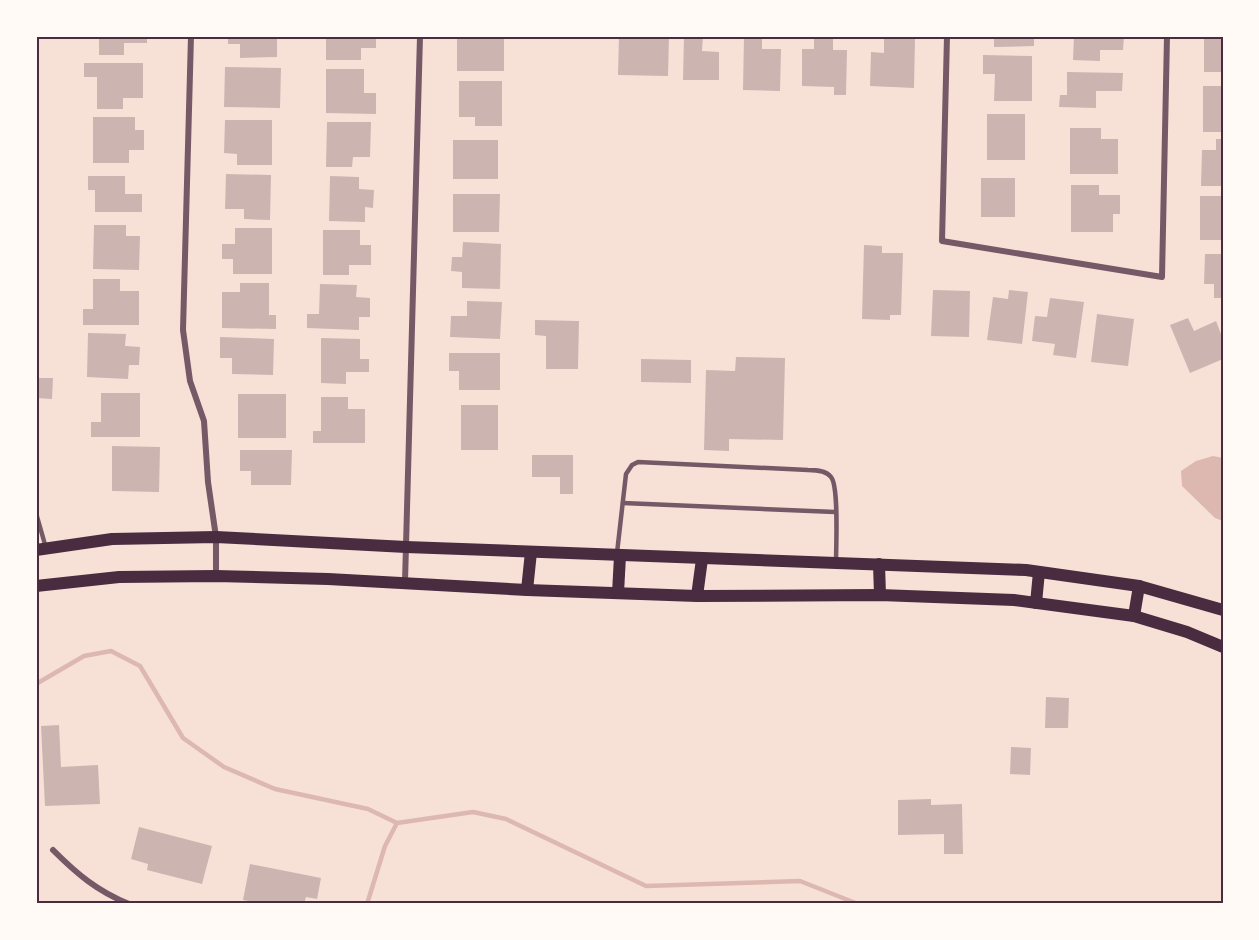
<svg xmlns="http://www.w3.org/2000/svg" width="1259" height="940" font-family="Montserrat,sans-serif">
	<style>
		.water { fill: #dcb8b0 }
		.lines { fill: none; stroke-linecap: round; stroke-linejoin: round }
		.stream { stroke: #dcb8b0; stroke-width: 4.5 }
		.building { fill: #ccb4b1 }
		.service { stroke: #755966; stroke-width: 4.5 }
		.minor { stroke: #755966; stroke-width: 6 }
		.secondary { stroke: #4a2c40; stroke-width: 12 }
		.neatline { fill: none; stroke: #4a2c40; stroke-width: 2 }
	</style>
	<rect width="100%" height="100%" fill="#f7e1d7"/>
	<path class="water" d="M 1213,456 L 1223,458 L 1223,521 L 1215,518 L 1182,486 L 1181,471 L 1196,461 Z"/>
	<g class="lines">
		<g class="stream">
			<path d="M 36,684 L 84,656 L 111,651 L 140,666 L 183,738 L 224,767 L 275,789 L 368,809 L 397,823 L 473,812 L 506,819 L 646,886 L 800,881 L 858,904"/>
			<path d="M 367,904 L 385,846 L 397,823"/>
		</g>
	</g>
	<g class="building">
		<path d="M 99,36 L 147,36 L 147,43 L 124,43 L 124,55 L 99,55 Z"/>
		<path d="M 228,36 L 277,36 L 277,57 L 240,58 L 240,44 L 228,44 Z"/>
		<path d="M 326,36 L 376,36 L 376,48 L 361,48 L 361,60 L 326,60 Z"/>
		<rect x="457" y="36" width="47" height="35"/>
		<path d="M 619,36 L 669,36 L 668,76 L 618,75 Z"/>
		<path d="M 684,36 L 703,36 L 702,51 L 719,52 L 719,80 L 683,80 Z"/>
		<path d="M 744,36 L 762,36 L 762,49 L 781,49 L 780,91 L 743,90 Z"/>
		<path d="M 814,36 L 833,36 L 833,50 L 847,50 L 846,95 L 834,95 L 834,87 L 802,86 L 802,49 L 814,49 Z"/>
		<path d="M 994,36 L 1034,36 L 1034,46 L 994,47 Z"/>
		<path d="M 1074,36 L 1124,36 L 1123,50 L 1100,50 L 1100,61 L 1073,60 Z"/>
		<rect x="1204" y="36" width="19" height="36"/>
		<path d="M 884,37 L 915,38 L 914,88 L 870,86 L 871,52 L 884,53 Z"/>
		<path d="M 983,55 L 1032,56 L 1032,101 L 994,101 L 995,74 L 983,74 Z"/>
		<path d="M 84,63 L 143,63 L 143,98 L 123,98 L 123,109 L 97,109 L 97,77 L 84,77 Z"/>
		<path d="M 225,67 L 281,68 L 280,108 L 224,107 Z"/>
		<path d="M 326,69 L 364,69 L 364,93 L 376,93 L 376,114 L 326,113 Z"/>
		<path d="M 1067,72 L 1123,73 L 1122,91 L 1096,91 L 1096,108 L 1059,107 L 1060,95 L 1067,95 Z"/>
		<path d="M 459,81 L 502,81 L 502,126 L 475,126 L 475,117 L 459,117 Z"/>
		<rect x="1203" y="86" width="20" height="46"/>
		<rect x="987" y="114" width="38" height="46"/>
		<path d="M 93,117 L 135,117 L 135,130 L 144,130 L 144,150 L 129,150 L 129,163 L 93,163 Z"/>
		<path d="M 225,120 L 272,120 L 272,165 L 237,165 L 237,154 L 224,153 Z"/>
		<path d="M 327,122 L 371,122 L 370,157 L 353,157 L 352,167 L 326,167 Z"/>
		<path d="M 1070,128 L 1101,128 L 1101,139 L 1118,139 L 1118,174 L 1070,174 Z"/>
		<path d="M 1216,139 L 1223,139 L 1223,186 L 1201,186 L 1202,150 L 1216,150 Z"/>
		<rect x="453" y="140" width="45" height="39"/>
		<path d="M 226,174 L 271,175 L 270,220 L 244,219 L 244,209 L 225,209 Z"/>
		<path d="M 88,176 L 125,176 L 125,194 L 142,194 L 142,212 L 95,212 L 95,190 L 88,190 Z"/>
		<path d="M 330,176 L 359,177 L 359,189 L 374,190 L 373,208 L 365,207 L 365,222 L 329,221 Z"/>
		<rect x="981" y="178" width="34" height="39"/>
		<path d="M 1071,185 L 1099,185 L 1099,195 L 1120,195 L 1120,214 L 1113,214 L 1113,232 L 1071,232 Z"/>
		<path d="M 453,194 L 500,194 L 499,232 L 453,232 Z"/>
		<rect x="1200" y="196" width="23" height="44"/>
		<path d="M 94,225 L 126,225 L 126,236 L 140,236 L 139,270 L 93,269 Z"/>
		<path d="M 235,228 L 272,228 L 272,274 L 233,274 L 233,259 L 222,259 L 222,244 L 235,244 Z"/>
		<path d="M 323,230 L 360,230 L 360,245 L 371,245 L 371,265 L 349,265 L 349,275 L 323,275 Z"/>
		<path d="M 463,242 L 501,244 L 500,289 L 462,288 L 462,272 L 451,271 L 452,257 L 462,257 Z"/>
		<path d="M 864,245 L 882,246 L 882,253 L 903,253 L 901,315 L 890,315 L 890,320 L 862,319 Z"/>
		<path d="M 1205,254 L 1223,254 L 1223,298 L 1214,298 L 1214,284 L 1204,284 Z"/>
		<path d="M 93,279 L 120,279 L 120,291 L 139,291 L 139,325 L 83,325 L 83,309 L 93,309 Z"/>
		<path d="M 240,283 L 269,283 L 269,315 L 276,315 L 276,329 L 222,328 L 222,292 L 240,292 Z"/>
		<path d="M 320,284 L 357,285 L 356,297 L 370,298 L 370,317 L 359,317 L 359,330 L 307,328 L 307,314 L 319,314 Z"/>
		<path d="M 933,290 L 970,291 L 969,337 L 931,336 Z"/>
		<path d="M 1009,290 L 1028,292 L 1022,344 L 987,340 L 993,297 L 1008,299 Z"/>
		<path d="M 1050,298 L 1084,302 L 1076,358 L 1053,355 L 1055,344 L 1032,341 L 1035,316 L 1047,317 Z"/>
		<path d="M 467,301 L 502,302 L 500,339 L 450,337 L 451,316 L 467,316 Z"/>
		<path d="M 1097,314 L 1134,319 L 1128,366 L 1091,362 Z"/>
		<path d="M 1188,318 L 1194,331 L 1216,321 L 1223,339 L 1223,359 L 1190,373 L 1170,325 Z"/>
		<path d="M 535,320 L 579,321 L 578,369 L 546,369 L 546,336 L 535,335 Z"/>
		<path d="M 88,333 L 126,334 L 125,346 L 140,347 L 139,365 L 129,365 L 128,379 L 87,377 Z"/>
		<path d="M 220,337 L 274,339 L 273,375 L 232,374 L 232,358 L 220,358 Z"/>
		<path d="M 321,338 L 360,339 L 360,359 L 369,359 L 369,372 L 346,372 L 346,384 L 321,383 Z"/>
		<path d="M 449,353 L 500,353 L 500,390 L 459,390 L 459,371 L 449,371 Z"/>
		<path d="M 736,357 L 785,358 L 783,440 L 729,439 L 729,451 L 704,450 L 706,370 L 735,371 Z"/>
		<path d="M 641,359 L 691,360 L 691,383 L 641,382 Z"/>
		<path d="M 36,378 L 53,378 L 52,399 L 36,398 Z"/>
		<path d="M 101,393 L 140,393 L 140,437 L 91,437 L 91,422 L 101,422 Z"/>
		<rect x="238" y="394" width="48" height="44"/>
		<path d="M 321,397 L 348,397 L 348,409 L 365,409 L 365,443 L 313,443 L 313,431 L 321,431 Z"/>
		<rect x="461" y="405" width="37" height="45"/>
		<path d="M 112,446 L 160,447 L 159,492 L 112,491 Z"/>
		<path d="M 240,450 L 292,450 L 291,485 L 251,485 L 251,471 L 240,471 Z"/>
		<path d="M 532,455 L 573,455 L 573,494 L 560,494 L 560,477 L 532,477 Z"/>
		<path d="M 1046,697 L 1069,698 L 1068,728 L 1045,728 Z"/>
		<path d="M 59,725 L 61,767 L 98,765 L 100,804 L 45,806 L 41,726 Z"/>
		<path d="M 1011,747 L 1031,748 L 1030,775 L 1010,774 Z"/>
		<path d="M 931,799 L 931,805 L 962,804 L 963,854 L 944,854 L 944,834 L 898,835 L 898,800 Z"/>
		<path d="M 139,827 L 212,846 L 202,884 L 147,870 L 148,864 L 131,859 Z"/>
		<path d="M 250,864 L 321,878 L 317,899 L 306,897 L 304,904 L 265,904 L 243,900 Z"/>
	</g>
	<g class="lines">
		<g class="service">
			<path d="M 623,503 L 835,512"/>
			<path d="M 36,513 L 46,548"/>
			<path d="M 617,553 L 626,474 L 632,465 L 638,462 L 808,470 C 815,470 826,470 831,477 C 839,486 836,547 836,563"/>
		</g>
		<g class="minor">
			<path d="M 191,36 L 183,330 L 190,381 L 204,421 L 208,482 L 216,537 L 216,576"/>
			<path d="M 947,36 L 942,241 L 1162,277 L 1167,36"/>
			<path d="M 405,582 L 420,36"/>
			<path d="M 53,850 C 77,874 97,891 129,904"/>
		</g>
		<g class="secondary">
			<path d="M 36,550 L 112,539 L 216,537 L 406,547 L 1026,570 L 1139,586 L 1223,610"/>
			<path d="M 879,564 L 880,595"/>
			<path d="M 36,586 L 119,577 L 216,576 L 328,579 L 527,590 L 697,596 L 880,595 L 1014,600 L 1134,616 L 1187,632 L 1223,647"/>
			<path d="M 527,590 L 531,552"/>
			<path d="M 618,593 L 620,556"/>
			<path d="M 697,596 L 702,559"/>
			<path d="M 1036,603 L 1039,572"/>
			<path d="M 1134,616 L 1139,586"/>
		</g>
	</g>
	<rect width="1259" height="940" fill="none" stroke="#fffaf5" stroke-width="75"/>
	<rect x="38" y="38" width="1184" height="864" class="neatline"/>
</svg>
